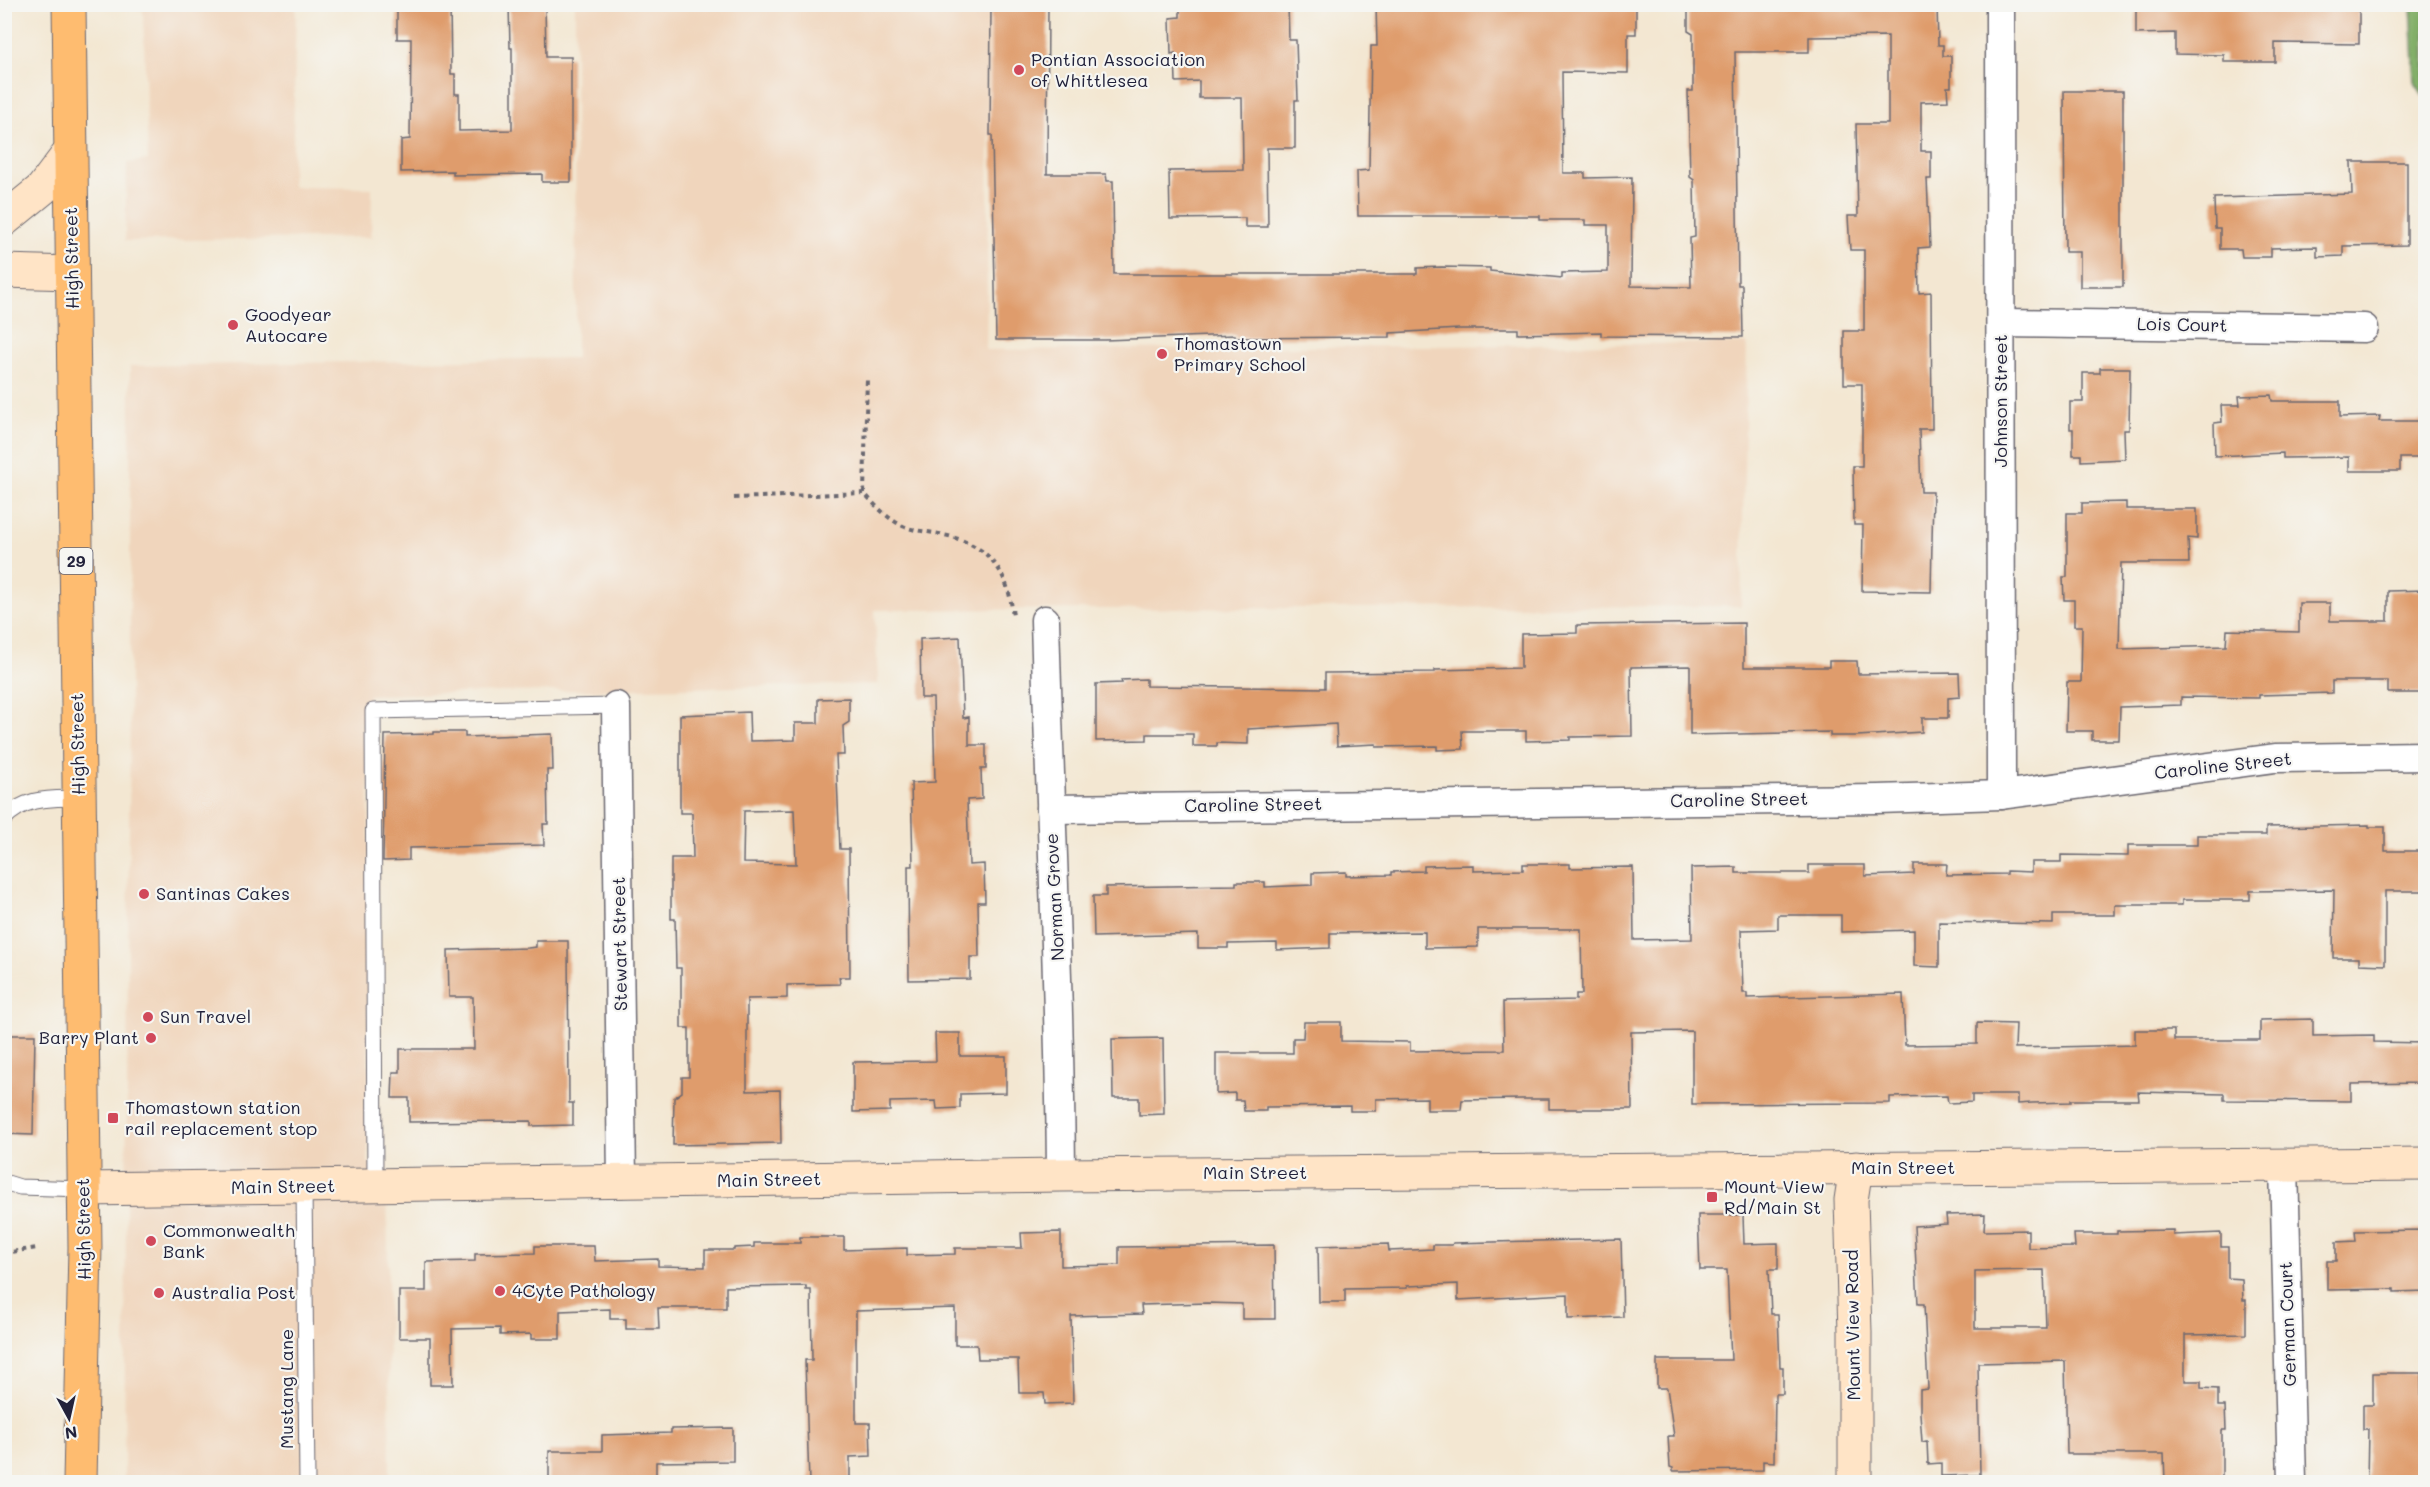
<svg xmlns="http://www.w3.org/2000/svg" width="2430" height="1487" font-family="Mali,sans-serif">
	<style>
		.built { fill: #f0d5bc }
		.forest { fill: #82af68; stroke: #526852; stroke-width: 1.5 }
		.building { fill: #df9c6c; fill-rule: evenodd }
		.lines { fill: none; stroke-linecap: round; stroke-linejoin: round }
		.lane-casing { stroke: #6b6770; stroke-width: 17 }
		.street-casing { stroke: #6b6770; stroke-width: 31 }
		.secondary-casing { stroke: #6b6770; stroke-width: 35 }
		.primary-casing { stroke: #6b6770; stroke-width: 35 }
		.path { stroke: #6b6770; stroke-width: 4; stroke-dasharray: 4.5 4.5; stroke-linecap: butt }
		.lane { stroke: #fff; stroke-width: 15 }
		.street { stroke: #fff; stroke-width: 28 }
		.secondary { stroke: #ffe4c6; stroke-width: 33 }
		.primary { stroke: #febc70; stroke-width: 33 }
		.poi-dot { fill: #d1495b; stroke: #f6f6f2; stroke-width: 2 }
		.labels { text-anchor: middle; stroke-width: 4.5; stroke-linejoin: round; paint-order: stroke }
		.shield { fill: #f6f6f2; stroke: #626272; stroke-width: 1.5 }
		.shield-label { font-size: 16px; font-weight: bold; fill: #22223b }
		.poi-label { font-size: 18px; fill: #22223b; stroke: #f6f6f2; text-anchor: start }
		.street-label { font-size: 18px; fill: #22223b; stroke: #f6f6f2 }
	</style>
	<rect width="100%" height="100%" fill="#f6f6f2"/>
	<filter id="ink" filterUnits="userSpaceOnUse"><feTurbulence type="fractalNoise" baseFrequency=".0167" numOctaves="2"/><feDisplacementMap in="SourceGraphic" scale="12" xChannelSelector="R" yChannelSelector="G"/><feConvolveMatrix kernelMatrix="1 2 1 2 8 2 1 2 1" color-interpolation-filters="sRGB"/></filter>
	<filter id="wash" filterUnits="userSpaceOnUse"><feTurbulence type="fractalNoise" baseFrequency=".008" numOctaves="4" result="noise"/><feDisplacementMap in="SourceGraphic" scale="24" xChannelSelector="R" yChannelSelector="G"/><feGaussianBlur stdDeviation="1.35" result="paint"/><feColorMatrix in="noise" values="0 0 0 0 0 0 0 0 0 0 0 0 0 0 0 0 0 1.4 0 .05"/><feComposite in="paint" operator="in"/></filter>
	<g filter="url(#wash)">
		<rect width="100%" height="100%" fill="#f3e7d2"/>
		<g class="built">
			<path d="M 123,5 L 296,5 L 292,187 L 372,188 L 371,237 L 125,241 L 127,163 L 148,160 L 143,10 L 123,10 Z"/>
			<path d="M 575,5 L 991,5 L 986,350 L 1747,343 L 1741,606 L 875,610 L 878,684 L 369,695 L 368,1163 L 387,1164 L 390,1482 L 124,1482 L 130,699 L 130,366 L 576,358 Z"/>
		</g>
		<path class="forest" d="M 2411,5 L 2425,5 L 2425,98 L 2415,83 Z"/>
		<g id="blocks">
			<g class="building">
				<path d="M 397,4 L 450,4 L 451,74 L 455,74 L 455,94 L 459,94 L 459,131 L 512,130 L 512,48 L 510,48 L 509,4 L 545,4 L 546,57 L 571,57 L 571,182 L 542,182 L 542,174 L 453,175 L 453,171 L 401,172 L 401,140 L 410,139 L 411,39 L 397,39 Z"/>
				<path d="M 991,4 L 1048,4 L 1047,174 L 1106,174 L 1107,181 L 1113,181 L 1114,274 L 1417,274 L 1417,268 L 1442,267 L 1490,268 L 1490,271 L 1562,278 L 1562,273 L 1608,272 L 1608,225 L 1585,225 L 1585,220 L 1540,220 L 1540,216 L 1358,216 L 1357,171 L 1369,170 L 1371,46 L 1377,46 L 1376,4 L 1636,4 L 1636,34 L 1628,34 L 1628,73 L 1562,72 L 1563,173 L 1585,173 L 1585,178 L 1632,177 L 1631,286 L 1691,287 L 1690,238 L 1695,237 L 1694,180 L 1690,177 L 1688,91 L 1693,91 L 1693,34 L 1688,31 L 1688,4 L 1937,4 L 1938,45 L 1943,45 L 1943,56 L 1951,56 L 1951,87 L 1947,87 L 1948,101 L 1921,102 L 1921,151 L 1931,151 L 1931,179 L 1927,179 L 1930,247 L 1918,248 L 1919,293 L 1931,292 L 1932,429 L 1919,429 L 1921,492 L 1933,492 L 1931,592 L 1862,591 L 1863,525 L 1854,525 L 1853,466 L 1862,466 L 1862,384 L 1844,384 L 1844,331 L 1864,331 L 1864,250 L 1850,250 L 1848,216 L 1858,216 L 1856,124 L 1888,124 L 1888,36 L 1809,37 L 1809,52 L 1735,52 L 1738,285 L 1742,285 L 1743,337 L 1601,336 L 1601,332 L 1518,334 L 1518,329 L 1459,329 L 1390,333 L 1390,337 L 1235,338 L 1235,335 L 1105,340 L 996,340 L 992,135 L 990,135 Z"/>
				<path d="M 1288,4 L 1289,40 L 1296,40 L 1298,100 L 1295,100 L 1295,148 L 1267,148 L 1268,227 L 1245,227 L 1245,218 L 1170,219 L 1169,171 L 1243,170 L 1242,98 L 1199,98 L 1199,81 L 1176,82 L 1175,53 L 1171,54 L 1170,18 L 1180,17 L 1180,5 Z"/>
				<path d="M 2136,4 L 2359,4 L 2359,44 L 2275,43 L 2275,62 L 2224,62 L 2224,55 L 2175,54 L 2175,33 L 2136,34 Z"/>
				<path d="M 2064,91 L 2123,91 L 2123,287 L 2080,287 L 2080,252 L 2065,252 Z"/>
				<path d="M 2351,162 L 2407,162 L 2407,245 L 2343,246 L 2343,256 L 2317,257 L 2317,247 L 2271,248 L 2271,257 L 2242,257 L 2241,249 L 2220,249 L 2220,228 L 2215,228 L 2214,198 L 2352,194 Z"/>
				<path d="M 2100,368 L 2130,368 L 2129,430 L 2124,430 L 2125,459 L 2081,461 L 2081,455 L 2073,455 L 2073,429 L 2070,429 L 2070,402 L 2083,402 L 2083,373 L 2100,373 Z"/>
				<path d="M 2271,395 L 2272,401 L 2340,401 L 2340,417 L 2380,416 L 2379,421 L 2426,421 L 2426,458 L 2400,458 L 2400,471 L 2349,471 L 2349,457 L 2283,458 L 2283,453 L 2215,456 L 2214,423 L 2222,422 L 2221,405 L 2240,405 L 2239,396 Z"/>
				<path d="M 2126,502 L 2126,509 L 2197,509 L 2197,539 L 2188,538 L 2189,563 L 2121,563 L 2119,649 L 2226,646 L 2227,630 L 2299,632 L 2299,603 L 2330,603 L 2330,621 L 2388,621 L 2388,591 L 2426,590 L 2426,693 L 2388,693 L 2388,681 L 2332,681 L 2332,693 L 2259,695 L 2259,698 L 2181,697 L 2181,705 L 2120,707 L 2119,740 L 2092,740 L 2092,731 L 2066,731 L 2067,682 L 2081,682 L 2082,626 L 2074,626 L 2074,600 L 2064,600 L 2063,577 L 2067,577 L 2067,513 L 2082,513 L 2082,503 Z"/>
				<path d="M 1744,623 L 1744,667 L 1829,667 L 1829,661 L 1857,661 L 1858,674 L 1959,673 L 1960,697 L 1948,698 L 1948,718 L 1922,718 L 1922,732 L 1857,736 L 1830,736 L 1830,732 L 1690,735 L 1690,666 L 1631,667 L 1632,736 L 1570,737 L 1570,740 L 1526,741 L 1526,731 L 1462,731 L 1463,749 L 1437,750 L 1437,746 L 1376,747 L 1376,744 L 1337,746 L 1336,724 L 1248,729 L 1248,744 L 1217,743 L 1217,746 L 1193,746 L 1193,734 L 1147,734 L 1147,740 L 1096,741 L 1096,684 L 1122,683 L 1121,680 L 1146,679 L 1146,686 L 1325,688 L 1325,673 L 1435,672 L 1435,670 L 1521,668 L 1521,634 L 1577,633 L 1577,625 Z"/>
				<path d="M 960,637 L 963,718 L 969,717 L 969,745 L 986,745 L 986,769 L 981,769 L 982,799 L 967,800 L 969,865 L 984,864 L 985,902 L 978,902 L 979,957 L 970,957 L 970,979 L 909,980 L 908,866 L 913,866 L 911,783 L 935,782 L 933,698 L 921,698 L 920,639 Z"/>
				<path d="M 849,698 L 849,722 L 843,726 L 844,755 L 836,755 L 840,849 L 849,849 L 850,977 L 839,977 L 840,984 L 787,985 L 787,998 L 747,999 L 747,1091 L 780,1090 L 781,1143 L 673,1145 L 674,1098 L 682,1092 L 682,1077 L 689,1077 L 689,1028 L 681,1028 L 681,968 L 676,968 L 675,919 L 671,919 L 671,858 L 693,858 L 692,813 L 680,813 L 680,715 L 749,712 L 750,741 L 795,740 L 795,723 L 818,723 L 818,699 ZM 794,810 L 796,864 L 743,863 L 744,811 Z"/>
				<path d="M 434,732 L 465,732 L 465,737 L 552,734 L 553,770 L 547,770 L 548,824 L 543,824 L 544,845 L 409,848 L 409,860 L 383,861 L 385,735 L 434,734 Z"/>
				<path d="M 2369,825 L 2369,827 L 2385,827 L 2385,851 L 2426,851 L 2426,891 L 2385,891 L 2385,965 L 2359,964 L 2359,958 L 2333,958 L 2334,890 L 2250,891 L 2250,900 L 2182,900 L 2182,905 L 2115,905 L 2115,915 L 2053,915 L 2053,924 L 1939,922 L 1939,967 L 1914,966 L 1914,930 L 1841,932 L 1841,915 L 1778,915 L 1778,929 L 1741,930 L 1743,993 L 1747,993 L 1747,998 L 1903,994 L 1905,1045 L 1977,1044 L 1977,1023 L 2016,1024 L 2015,1048 L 2135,1045 L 2135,1030 L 2174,1030 L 2174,1040 L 2260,1040 L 2260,1020 L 2313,1019 L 2313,1036 L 2374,1035 L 2374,1042 L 2426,1043 L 2426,1083 L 2351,1084 L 2351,1101 L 2224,1100 L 2224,1094 L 2138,1092 L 2139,1100 L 2071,1100 L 2071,1102 L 2032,1103 L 2018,1104 L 2018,1095 L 1972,1095 L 1972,1102 L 1948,1103 L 1947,1096 L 1890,1097 L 1890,1103 L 1692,1104 L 1692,1031 L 1631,1032 L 1632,1109 L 1549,1109 L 1549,1099 L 1522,1099 L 1462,1100 L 1461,1110 L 1427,1110 L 1427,1098 L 1376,1099 L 1376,1111 L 1350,1111 L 1350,1106 L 1266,1107 L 1266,1111 L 1244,1111 L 1243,1100 L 1235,1100 L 1235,1093 L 1216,1094 L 1216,1053 L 1293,1053 L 1293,1038 L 1303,1038 L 1304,1022 L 1341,1022 L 1341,1041 L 1410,1042 L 1410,1051 L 1504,1050 L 1503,1002 L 1576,1000 L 1576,994 L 1582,994 L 1581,929 L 1478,929 L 1478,947 L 1425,948 L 1425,932 L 1330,933 L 1330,948 L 1277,950 L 1277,943 L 1228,944 L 1228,948 L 1198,948 L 1198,934 L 1094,937 L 1093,896 L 1106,896 L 1106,887 L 1236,885 L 1236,882 L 1265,882 L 1265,887 L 1312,885 L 1312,873 L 1346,872 L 1346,876 L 1391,875 L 1391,872 L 1424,871 L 1424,866 L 1473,865 L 1473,871 L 1523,870 L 1523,864 L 1570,864 L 1570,868 L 1633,867 L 1634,940 L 1692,939 L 1691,868 L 1736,867 L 1736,873 L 1809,873 L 1809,865 L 1865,865 L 1865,876 L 1914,874 L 1914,864 L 1947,864 L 1946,875 L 2007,874 L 2007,871 L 2031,872 L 2031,862 L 2061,862 L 2061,855 L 2128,856 L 2128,845 L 2197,845 L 2197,835 L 2266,835 L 2266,827 Z"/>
				<path d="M 536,941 L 568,941 L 569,1103 L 573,1103 L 573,1125 L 531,1126 L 531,1121 L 409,1122 L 409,1098 L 392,1098 L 393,1072 L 400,1072 L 400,1049 L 474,1049 L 473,997 L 449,997 L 448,950 L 528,948 L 536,947 Z"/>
				<path d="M 935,1033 L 960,1033 L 960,1056 L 1006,1056 L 1006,1093 L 960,1094 L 960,1108 L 937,1109 L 936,1101 L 890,1102 L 890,1111 L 853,1112 L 853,1062 L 936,1061 Z"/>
				<path d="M 4,1035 L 35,1035 L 33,1135 L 4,1134 Z"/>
				<path d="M 1163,1038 L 1164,1114 L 1139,1115 L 1139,1098 L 1113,1098 L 1112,1039 Z"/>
				<path d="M 1985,1214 L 1984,1231 L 2028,1230 L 2028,1248 L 2075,1247 L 2074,1234 L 2117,1234 L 2117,1231 L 2173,1230 L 2173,1235 L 2221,1233 L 2221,1247 L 2228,1247 L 2228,1278 L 2242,1279 L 2243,1300 L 2246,1300 L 2246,1334 L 2185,1335 L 2185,1381 L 2201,1381 L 2201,1388 L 2218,1389 L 2218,1406 L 2225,1406 L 2226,1430 L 2222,1430 L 2222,1482 L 2165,1482 L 2164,1454 L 2067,1454 L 2065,1361 L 1978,1363 L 1980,1475 L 1941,1476 L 1941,1463 L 1928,1464 L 1927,1441 L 1922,1442 L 1920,1413 L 1920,1390 L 1928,1389 L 1924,1304 L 1918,1304 L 1914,1226 L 1947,1224 L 1946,1215 ZM 2044,1270 L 2046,1328 L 1975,1328 L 1975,1271 Z"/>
				<path d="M 1698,1215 L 1743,1215 L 1744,1244 L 1778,1243 L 1778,1269 L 1769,1269 L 1771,1314 L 1778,1314 L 1780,1367 L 1783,1367 L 1783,1394 L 1775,1394 L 1774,1462 L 1763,1461 L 1763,1470 L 1673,1471 L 1673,1468 L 1670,1467 L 1668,1436 L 1674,1436 L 1667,1388 L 1657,1388 L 1657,1360 L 1731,1360 L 1727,1270 L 1700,1270 Z"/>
				<path d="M 2426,1230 L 2426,1291 L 2394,1292 L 2394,1289 L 2327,1290 L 2327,1261 L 2336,1261 L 2336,1242 L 2356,1241 L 2355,1231 Z"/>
				<path d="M 1061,1232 L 1061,1266 L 1119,1265 L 1119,1247 L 1274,1245 L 1275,1319 L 1242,1319 L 1242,1304 L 1207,1303 L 1141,1305 L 1142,1314 L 1071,1316 L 1073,1403 L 1045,1404 L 1044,1393 L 1019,1393 L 1018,1359 L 978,1359 L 977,1345 L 955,1345 L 955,1308 L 856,1311 L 856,1423 L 870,1423 L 871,1456 L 850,1457 L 850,1482 L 809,1482 L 805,1360 L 812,1360 L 811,1290 L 806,1290 L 806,1286 L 726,1287 L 726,1308 L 658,1308 L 659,1329 L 626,1329 L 626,1319 L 610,1319 L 610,1309 L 560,1311 L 560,1339 L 531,1339 L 531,1334 L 500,1335 L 500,1328 L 452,1329 L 453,1385 L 430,1385 L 430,1338 L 399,1338 L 399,1291 L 426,1291 L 426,1262 L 475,1261 L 475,1254 L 535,1253 L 535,1246 L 594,1246 L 595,1261 L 658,1259 L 658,1266 L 705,1267 L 705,1250 L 734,1250 L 734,1248 L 754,1247 L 754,1243 L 800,1243 L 800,1237 L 844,1237 L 844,1250 L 907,1248 L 907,1255 L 955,1254 L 955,1248 L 1022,1248 L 1021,1233 Z"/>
				<path d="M 1621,1239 L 1623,1317 L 1568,1319 L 1568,1294 L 1458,1300 L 1458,1284 L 1407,1286 L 1407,1288 L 1345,1289 L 1345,1302 L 1319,1302 L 1318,1246 L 1388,1244 L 1389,1251 L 1433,1249 L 1433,1245 L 1452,1245 L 1453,1243 Z"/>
				<path d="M 2373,1373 L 2421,1373 L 2422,1442 L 2425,1442 L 2425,1482 L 2367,1482 L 2368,1429 L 2363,1429 L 2363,1405 L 2373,1405 Z"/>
				<path d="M 733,1428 L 733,1461 L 656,1462 L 656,1482 L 549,1482 L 549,1451 L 602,1451 L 602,1435 L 671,1433 L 671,1429 Z"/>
			</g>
		</g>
	</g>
	<g filter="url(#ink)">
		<use href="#blocks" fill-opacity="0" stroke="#6b6770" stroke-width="1.5"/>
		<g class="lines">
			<defs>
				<g id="lane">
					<path d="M 4,819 C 26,796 50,799 79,798"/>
					<path d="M 4,1182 L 20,1187 L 84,1189"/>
					<path d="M 375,1185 L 373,711 L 616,706"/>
					<path d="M 304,1186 L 307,1482"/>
				</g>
				<g id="street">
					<path d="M 2000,4 L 2001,795"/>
					<path d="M 2001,323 L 2364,328"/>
					<path d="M 1045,620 C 1050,805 1060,990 1061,1175"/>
					<path d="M 616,706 L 622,1183"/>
					<path d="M 1051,809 L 1878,799 L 2001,795 L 2275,758 L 2426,756"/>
					<path d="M 2284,1165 L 2292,1482"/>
				</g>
				<g id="secondary">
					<path d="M 4,220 L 42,189 L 70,152"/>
					<path d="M 4,271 L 72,273"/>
					<path d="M 84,1189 L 1061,1175 L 2426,1164"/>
					<path d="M 1855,1482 L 1855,1332 L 1851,1200 L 1856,1168"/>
				</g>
				<path id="primary" d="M 69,4 L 85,1247 L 80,1482"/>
			</defs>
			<use href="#lane" class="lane-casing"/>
			<use href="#street" class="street-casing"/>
			<use href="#secondary" class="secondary-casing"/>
			<use href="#primary" class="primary-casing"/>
			<g class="path">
				<path d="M 864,493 L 867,377"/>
				<path d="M 734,498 L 864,493 C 874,504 886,517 899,524 C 913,532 929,531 944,535 C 990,545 1009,572 1013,617"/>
				<path d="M 4,1253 L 37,1248"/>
			</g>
			<use href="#lane" class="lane"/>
			<use href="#street" class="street"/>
			<use href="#secondary" class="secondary"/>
			<use href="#primary" class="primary"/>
		</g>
	</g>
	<g class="poi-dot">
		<circle cx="1019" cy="70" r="6"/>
		<circle cx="233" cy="325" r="6"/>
		<circle cx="1162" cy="354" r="6"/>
		<circle cx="144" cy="894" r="6"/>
		<circle cx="148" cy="1017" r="6"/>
		<circle cx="151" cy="1038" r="6"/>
		<rect x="107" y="1112" width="12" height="12" rx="3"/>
		<rect x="1706" y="1191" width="12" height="12" rx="3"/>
		<circle cx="151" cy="1241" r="6"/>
		<circle cx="500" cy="1291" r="6"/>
		<circle cx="159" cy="1293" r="6"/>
	</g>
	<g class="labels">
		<rect class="shield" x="59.5" y="548" width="33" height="26" rx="4.5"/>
		<g class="shield-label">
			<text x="76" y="567">29</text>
		</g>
		<g class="poi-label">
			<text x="1031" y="66">Pontian Association<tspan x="1031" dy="21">of Whittlesea</tspan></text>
			<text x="245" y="321">Goodyear<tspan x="245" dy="21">Autocare</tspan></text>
			<text x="1174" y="350">Thomastown<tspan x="1174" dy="21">Primary School</tspan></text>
			<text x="156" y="900">Santinas Cakes</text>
			<text x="160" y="1023">Sun Travel</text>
			<text x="139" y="1044" text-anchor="end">Barry Plant</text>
			<text x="125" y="1114">Thomastown station<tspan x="125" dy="21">rail replacement stop</tspan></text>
			<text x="1724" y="1193">Mount View<tspan x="1724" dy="21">Rd/Main St</tspan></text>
			<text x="163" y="1237">Commonwealth<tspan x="163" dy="21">Bank</tspan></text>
			<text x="512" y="1297">4Cyte Pathology</text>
			<text x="171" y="1299">Australia Post</text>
		</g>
		<g class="street-label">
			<text transform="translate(72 258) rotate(-91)" y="6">High Street</text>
			<text transform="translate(2182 325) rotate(1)" y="6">Lois Court</text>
			<text transform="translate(2001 401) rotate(-90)" y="6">Johnson Street</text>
			<text transform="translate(78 744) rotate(-91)" y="6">High Street</text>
			<text transform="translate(2223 766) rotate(-6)" y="6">Caroline Street</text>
			<text transform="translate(1739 800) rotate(-1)" y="6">Caroline Street</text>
			<text transform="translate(1253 805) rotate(-1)" y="6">Caroline Street</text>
			<text transform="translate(1055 897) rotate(-93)" y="6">Norman Grove</text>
			<text transform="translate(620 944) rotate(-91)" y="6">Stewart Street</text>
			<text x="1903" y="1174">Main Street</text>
			<text x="1255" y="1179">Main Street</text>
			<text transform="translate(769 1180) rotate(-1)" y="6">Main Street</text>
			<text transform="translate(283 1187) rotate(-1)" y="6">Main Street</text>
			<text transform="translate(84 1229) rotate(-91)" y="6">High Street</text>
			<text transform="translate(2288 1324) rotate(-92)" y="6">German Court</text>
			<text transform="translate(1853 1325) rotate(-91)" y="6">Mount View Road</text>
			<text transform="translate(287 1389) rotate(-90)" y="6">Mustang Lane</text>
		</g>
	</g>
	<rect width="2430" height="1487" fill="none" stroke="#f6f6f2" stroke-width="24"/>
	<g transform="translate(69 1418) rotate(172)" stroke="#f6f6f2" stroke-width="4.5" paint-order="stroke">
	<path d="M0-4.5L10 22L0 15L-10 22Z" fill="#22223b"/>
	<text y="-9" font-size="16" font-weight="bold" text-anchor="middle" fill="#22223b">N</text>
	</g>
</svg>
